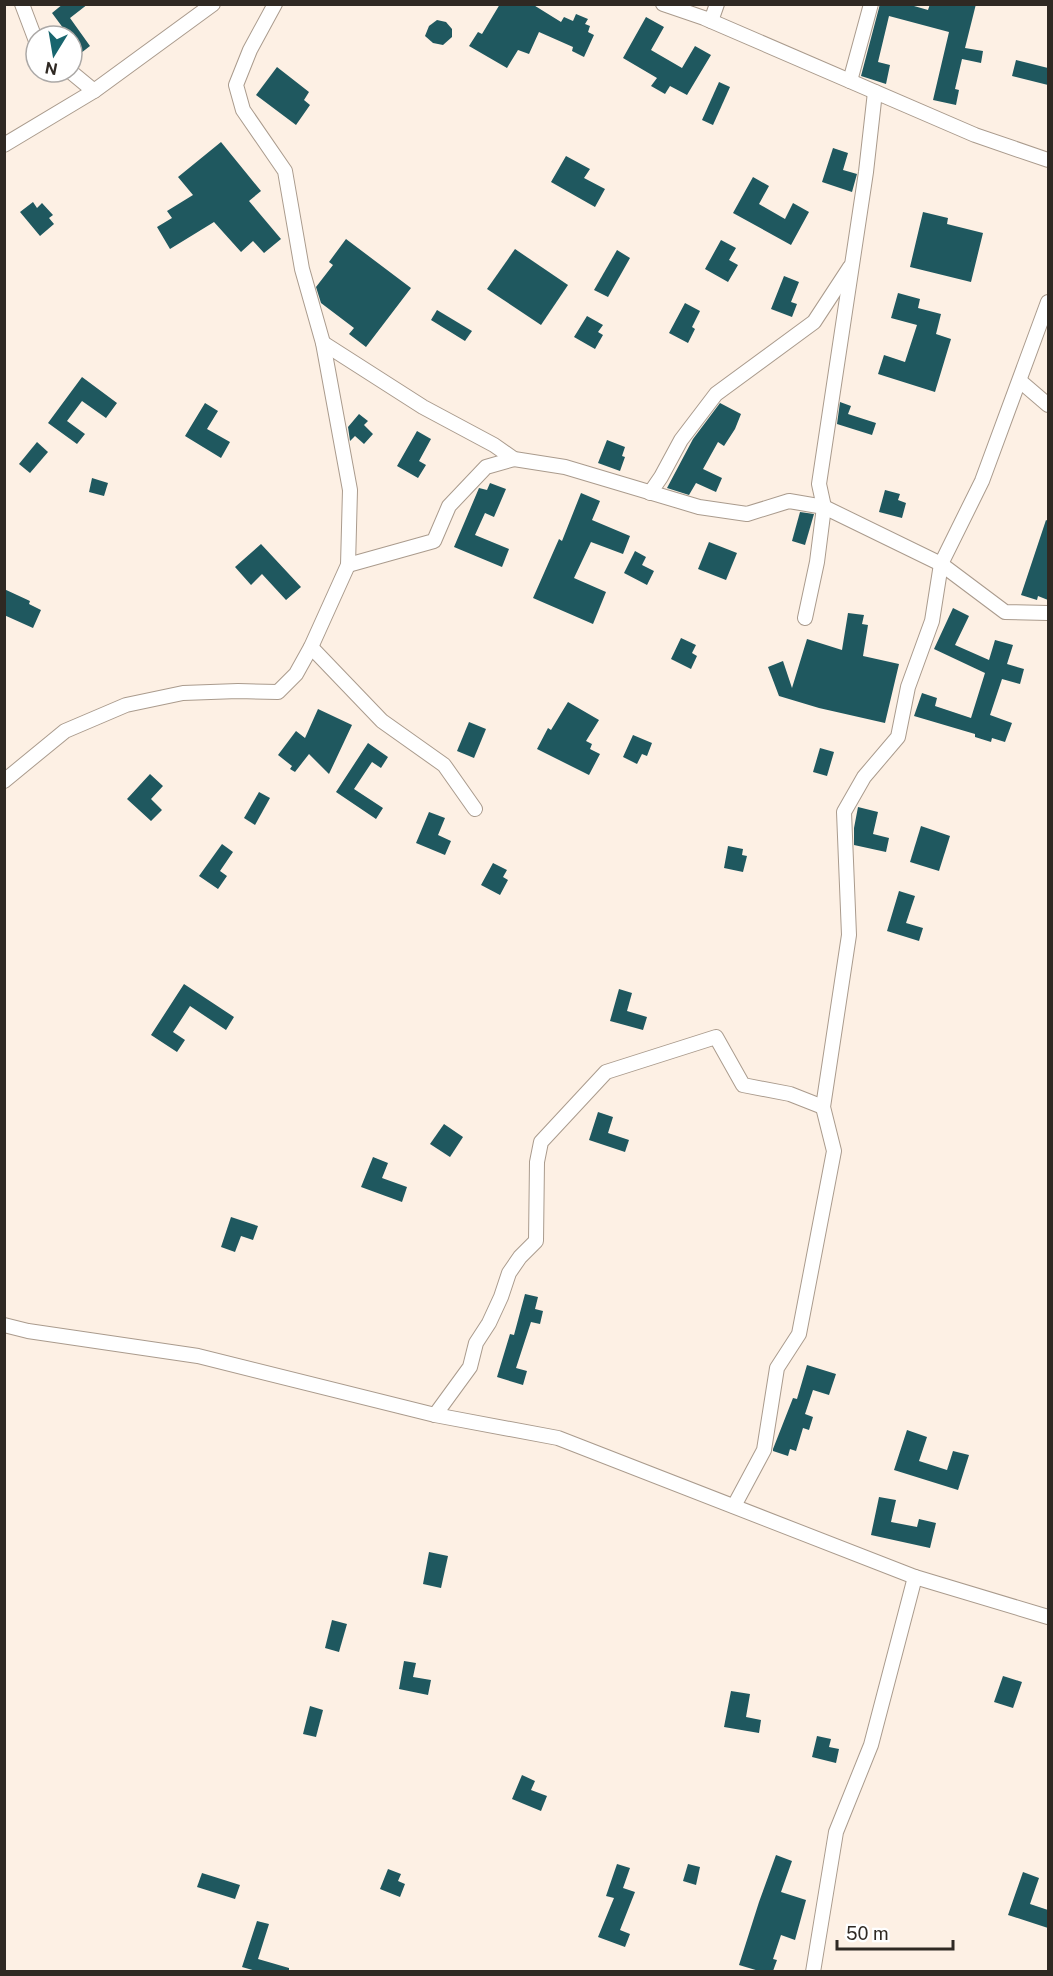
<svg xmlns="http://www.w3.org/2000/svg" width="1053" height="1976" font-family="'Public Sans',sans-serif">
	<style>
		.building { fill: #1f585f }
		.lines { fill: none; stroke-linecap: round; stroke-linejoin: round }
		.street-casing { stroke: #aa9b8d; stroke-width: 16 }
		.street { stroke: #fff; stroke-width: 14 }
	</style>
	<rect width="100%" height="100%" fill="#fdf0e4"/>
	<g class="building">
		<path d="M 63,4 L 88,4 L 70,18 L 90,46 L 81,53 L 72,40 L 72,36 L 69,36 L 52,13 Z"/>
		<path d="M 500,4 L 532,4 L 561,22 L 564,17 L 573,21 L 576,14 L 588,19 L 585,24 L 590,26 L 588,32 L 594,35 L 584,57 L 572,51 L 573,47 L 539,32 L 529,54 L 518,50 L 507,68 L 469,46 L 478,32 L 482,34 Z"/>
		<path d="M 880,4 L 907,4 L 928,10 L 930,4 L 976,4 L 965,48 L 983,51 L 981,63 L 962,59 L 955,89 L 959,90 L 956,105 L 933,100 L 949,32 L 889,16 L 878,62 L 890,65 L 886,84 L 861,76 Z"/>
		<path d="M 646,17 L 664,27 L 651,50 L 682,68 L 695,46 L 711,55 L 687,95 L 670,86 L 665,94 L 651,86 L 657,78 L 623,58 Z"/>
		<path d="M 437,20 L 446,22 L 452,29 L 452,37 L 443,45 L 433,43 L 425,36 L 429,26 Z"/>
		<path d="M 1016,60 L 1048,68 L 1048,85 L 1012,76 Z"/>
		<path d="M 277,67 L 309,92 L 304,100 L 310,105 L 296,125 L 256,95 Z"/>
		<path d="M 719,82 L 730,87 L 713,125 L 702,120 Z"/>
		<path d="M 221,142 L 261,191 L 249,201 L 281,239 L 264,253 L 253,241 L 241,252 L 214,222 L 170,249 L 157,227 L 172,218 L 167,211 L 193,195 L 178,177 Z"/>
		<path d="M 833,148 L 848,153 L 843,170 L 857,174 L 852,192 L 822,182 Z"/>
		<path d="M 566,156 L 590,169 L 584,178 L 605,189 L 595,207 L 551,182 Z"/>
		<path d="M 753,177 L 769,186 L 759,204 L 785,219 L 793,203 L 809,212 L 791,245 L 733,213 Z"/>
		<path d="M 33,202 L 37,208 L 42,203 L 53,215 L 49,218 L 54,224 L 40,236 L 20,212 Z"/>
		<path d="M 923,212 L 948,218 L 947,224 L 983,233 L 971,282 L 910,267 Z"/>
		<path d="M 346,239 L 411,288 L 366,347 L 349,334 L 354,328 L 321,303 L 316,287 L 333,265 L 329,262 Z"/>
		<path d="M 721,240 L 736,248 L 729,260 L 738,265 L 728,282 L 705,269 Z"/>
		<path d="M 515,249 L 568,285 L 541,325 L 487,289 Z"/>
		<path d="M 617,250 L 630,258 L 608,297 L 594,290 Z"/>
		<path d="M 784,276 L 799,282 L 791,302 L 797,304 L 792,317 L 771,309 Z"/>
		<path d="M 898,293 L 920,299 L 918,308 L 941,314 L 936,334 L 951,339 L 935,392 L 878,374 L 884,355 L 905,362 L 917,325 L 891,318 Z"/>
		<path d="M 685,303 L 700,311 L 692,327 L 695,329 L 688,343 L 669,333 Z"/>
		<path d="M 437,310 L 472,331 L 465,341 L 431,320 Z"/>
		<path d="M 587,316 L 603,325 L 598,332 L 603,335 L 595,349 L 574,337 Z"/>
		<path d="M 82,377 L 117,403 L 106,418 L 82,401 L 67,421 L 85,434 L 77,444 L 48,423 Z"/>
		<path d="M 840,402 L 851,406 L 848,414 L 876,423 L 872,435 L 837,424 Z"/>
		<path d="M 205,403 L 218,411 L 207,429 L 230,442 L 221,458 L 185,436 Z"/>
		<path d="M 720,403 L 741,414 L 735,429 L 724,446 L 718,442 L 703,469 L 722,478 L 716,492 L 696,483 L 689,495 L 667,488 L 693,439 Z"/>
		<path d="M 359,414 L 368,421 L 364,425 L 373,434 L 364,444 L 355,436 L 350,441 L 348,427 Z"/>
		<path d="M 417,431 L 431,439 L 419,461 L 426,465 L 418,478 L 397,466 Z"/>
		<path d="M 607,440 L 625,447 L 622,456 L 625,457 L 620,471 L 598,463 Z"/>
		<path d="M 37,442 L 48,452 L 30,473 L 19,464 Z"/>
		<path d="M 92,478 L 108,483 L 104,496 L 89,492 Z"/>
		<path d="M 490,483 L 506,489 L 494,517 L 485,513 L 475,535 L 509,549 L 502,567 L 454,547 L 479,488 L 487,490 Z"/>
		<path d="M 885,490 L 900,494 L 898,500 L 906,503 L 902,518 L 879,512 Z"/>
		<path d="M 581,493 L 600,501 L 592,520 L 630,536 L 623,554 L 591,542 L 574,578 L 606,592 L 593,624 L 533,598 L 559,539 L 562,541 Z"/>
		<path d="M 800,512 L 814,514 L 805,545 L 792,541 Z"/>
		<path d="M 1046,520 L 1048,521 L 1048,600 L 1038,596 L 1037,600 L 1021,595 Z"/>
		<path d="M 709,542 L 737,553 L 726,580 L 698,569 Z"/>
		<path d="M 261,544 L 301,587 L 286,600 L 262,574 L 251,585 L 235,567 Z"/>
		<path d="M 635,551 L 646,557 L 642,565 L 654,571 L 647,585 L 624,573 Z"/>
		<path d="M 4,589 L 30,601 L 29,604 L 41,610 L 33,628 L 4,615 Z"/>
		<path d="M 953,608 L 969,616 L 955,645 L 989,660 L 995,640 L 1013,645 L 1007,664 L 1024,669 L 1020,684 L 1002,679 L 990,715 L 1012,723 L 1005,742 L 992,738 L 991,742 L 975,737 L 975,734 L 914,716 L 922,693 L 937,698 L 935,706 L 971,718 L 985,673 L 934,649 Z"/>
		<path d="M 848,613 L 864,615 L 862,624 L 868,625 L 863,656 L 899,664 L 885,723 L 819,708 L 779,696 L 768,667 L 783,661 L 792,688 L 807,639 L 842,650 Z"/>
		<path d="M 681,638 L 696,645 L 692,653 L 697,656 L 691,669 L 671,659 Z"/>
		<path d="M 568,702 L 599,720 L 586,741 L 592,744 L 590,749 L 600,754 L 589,775 L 537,749 L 548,728 L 551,730 Z"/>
		<path d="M 318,709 L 352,725 L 329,774 L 309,754 L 295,772 L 290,769 L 292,766 L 278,755 L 296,731 L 305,738 Z"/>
		<path d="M 469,722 L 486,729 L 474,758 L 457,751 Z"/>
		<path d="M 633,735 L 652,743 L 647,756 L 642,754 L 637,764 L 623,757 Z"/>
		<path d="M 368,743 L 388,757 L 381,768 L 372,762 L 354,789 L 383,808 L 376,819 L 336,792 Z"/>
		<path d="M 820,748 L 834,752 L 827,776 L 813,772 Z"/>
		<path d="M 150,774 L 163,786 L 151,799 L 162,810 L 151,821 L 127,799 Z"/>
		<path d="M 259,792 L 270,798 L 255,825 L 244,818 Z"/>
		<path d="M 858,807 L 878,812 L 873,834 L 889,838 L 886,852 L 854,845 L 854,828 Z"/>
		<path d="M 429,812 L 445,818 L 438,835 L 451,841 L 445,855 L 416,843 Z"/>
		<path d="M 921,826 L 950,836 L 939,871 L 910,862 Z"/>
		<path d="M 222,844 L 233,852 L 220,871 L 227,876 L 218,889 L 199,876 Z"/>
		<path d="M 728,846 L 743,849 L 742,855 L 747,856 L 743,872 L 724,868 Z"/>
		<path d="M 493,863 L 507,870 L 503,877 L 508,880 L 500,895 L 481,885 Z"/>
		<path d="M 899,891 L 915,896 L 906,923 L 923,928 L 919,941 L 887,931 Z"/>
		<path d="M 184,984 L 234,1017 L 226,1030 L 190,1006 L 173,1032 L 185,1040 L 177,1052 L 151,1035 Z"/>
		<path d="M 619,989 L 632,993 L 627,1011 L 647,1017 L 643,1030 L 610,1021 Z"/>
		<path d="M 598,1112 L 613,1117 L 608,1133 L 629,1140 L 625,1152 L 589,1140 Z"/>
		<path d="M 444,1124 L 463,1137 L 450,1157 L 430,1144 Z"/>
		<path d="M 373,1157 L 388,1163 L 382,1178 L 407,1187 L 402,1202 L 361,1187 Z"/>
		<path d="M 231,1217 L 258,1226 L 253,1240 L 241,1236 L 235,1252 L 221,1247 Z"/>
		<path d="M 525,1294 L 538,1297 L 535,1309 L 543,1311 L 540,1324 L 531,1322 L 516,1368 L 527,1371 L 523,1385 L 497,1377 L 510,1334 L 514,1335 Z"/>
		<path d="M 807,1365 L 836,1374 L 829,1395 L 813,1390 L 805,1414 L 813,1417 L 809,1430 L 803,1428 L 796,1451 L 790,1449 L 788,1456 L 773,1451 L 773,1449 L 793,1398 L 797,1399 Z"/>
		<path d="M 907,1430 L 927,1437 L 919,1461 L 947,1470 L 953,1451 L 969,1455 L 958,1490 L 894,1470 Z"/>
		<path d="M 879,1497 L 896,1500 L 891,1522 L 917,1527 L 919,1519 L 936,1523 L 930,1548 L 871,1535 Z"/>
		<path d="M 429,1552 L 448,1556 L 441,1588 L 423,1584 Z"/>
		<path d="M 332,1620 L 347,1624 L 339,1652 L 325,1648 Z"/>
		<path d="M 404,1661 L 416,1663 L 413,1677 L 431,1680 L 428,1695 L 399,1689 Z"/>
		<path d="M 1003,1676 L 1022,1682 L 1013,1708 L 994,1702 Z"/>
		<path d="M 731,1691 L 750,1694 L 746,1717 L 761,1720 L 759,1733 L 724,1727 Z"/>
		<path d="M 310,1706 L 323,1710 L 316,1737 L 303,1734 Z"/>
		<path d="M 817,1736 L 831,1739 L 829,1747 L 839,1749 L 836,1763 L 812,1757 Z"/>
		<path d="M 522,1775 L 535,1781 L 531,1790 L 547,1796 L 541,1811 L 512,1799 Z"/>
		<path d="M 776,1855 L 792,1861 L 781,1892 L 806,1900 L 795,1940 L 781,1935 L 773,1959 L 777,1960 L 773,1971 L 759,1971 L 739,1965 L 759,1902 Z"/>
		<path d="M 617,1864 L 630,1868 L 623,1888 L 635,1892 L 620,1930 L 630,1934 L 625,1947 L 598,1937 L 614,1898 L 606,1896 Z"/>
		<path d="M 688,1864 L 700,1867 L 696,1885 L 683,1881 Z"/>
		<path d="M 388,1869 L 401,1874 L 398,1881 L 405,1884 L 400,1897 L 380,1889 Z"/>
		<path d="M 1023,1872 L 1039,1878 L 1030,1904 L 1048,1910 L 1048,1928 L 1008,1915 Z"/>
		<path d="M 202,1873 L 240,1885 L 235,1899 L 197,1887 Z"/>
		<path d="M 257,1921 L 269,1924 L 258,1959 L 289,1968 L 289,1971 L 256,1971 L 242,1967 Z"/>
	</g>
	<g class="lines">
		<defs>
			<g id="street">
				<path d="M 22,4 L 36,41"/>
				<path d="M 663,4 L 704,18 L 975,135 L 1048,160"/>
				<path d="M 711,21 L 717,4"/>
				<path d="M 71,72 L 94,91"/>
				<path d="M 850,81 L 871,4"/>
				<path d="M 4,145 L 94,91 L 213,4"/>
				<path d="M 323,343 L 423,407 L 494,445 L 514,459 L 565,467 L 699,507 L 747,514 L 789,501 L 824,507 L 941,564 L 1005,612 L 1048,613"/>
				<path d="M 1020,381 L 1048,405"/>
				<path d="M 650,493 L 661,477 L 681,440 L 716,394 L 814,322 L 850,267"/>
				<path d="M 348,565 L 434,541 L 449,506 L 486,467 L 514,459"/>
				<path d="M 805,618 L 817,562 L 824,507 L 819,484 L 866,172 L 875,92"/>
				<path d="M 311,647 L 382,721 L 444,765 L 475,809"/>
				<path d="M 4,781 L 65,731 L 126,705 L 183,693 L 238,691 L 278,692 L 296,674 L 311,647 L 348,565 L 350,490 L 323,343 L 302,269 L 285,171 L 243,110 L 236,85 L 250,50 L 275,4"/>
				<path d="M 4,1325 L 28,1331 L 198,1356 L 435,1415 L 558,1438 L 915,1577 L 1048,1617"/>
				<path d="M 435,1415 L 470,1367 L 476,1343 L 489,1323 L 501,1297 L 509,1273 L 520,1257 L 536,1241 L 537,1162 L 541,1142 L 606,1072 L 716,1037 L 743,1085 L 790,1094 L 823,1107"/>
				<path d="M 734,1506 L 764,1450 L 777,1368 L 799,1334 L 834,1151 L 823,1107 L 849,935 L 844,812 L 864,777 L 898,737 L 908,687 L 932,621 L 941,564 L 982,481 L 1048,302"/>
				<path d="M 813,1972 L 836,1832 L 871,1745 L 915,1577"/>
			</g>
		</defs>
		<use href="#street" class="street-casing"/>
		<use href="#street" class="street"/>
	</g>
	<rect width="1053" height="1976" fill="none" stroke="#2f2923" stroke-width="12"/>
	<g transform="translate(54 54) rotate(191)"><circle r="28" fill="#ffffff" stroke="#aca9a7" stroke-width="1.5"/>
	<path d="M0-4.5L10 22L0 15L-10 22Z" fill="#18656e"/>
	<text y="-9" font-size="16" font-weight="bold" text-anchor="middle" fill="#2f2923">N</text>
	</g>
	<path d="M837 1940v9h116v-9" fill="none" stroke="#2f2923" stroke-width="3"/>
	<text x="846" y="1940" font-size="18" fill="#2f2923" stroke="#ffffff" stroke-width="4.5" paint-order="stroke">50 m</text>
</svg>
